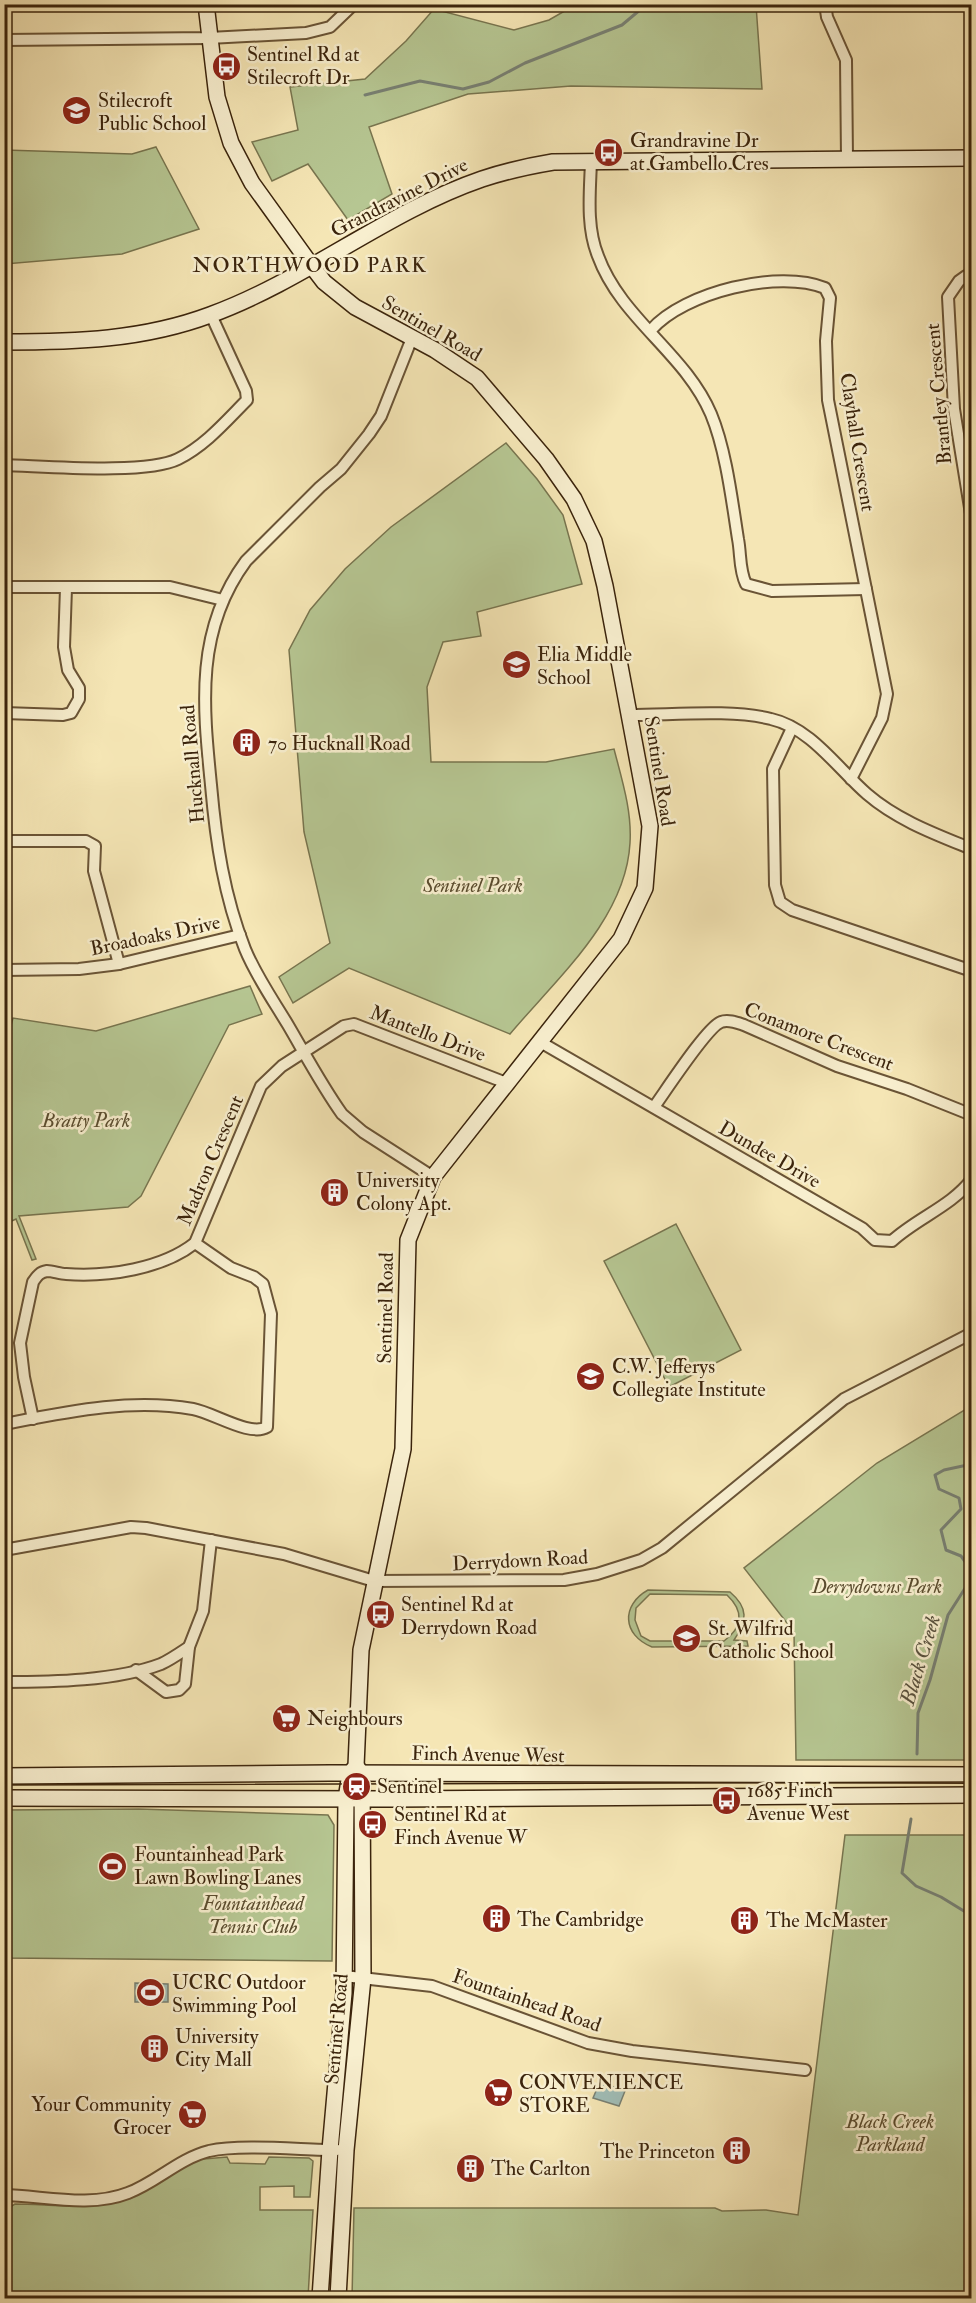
<svg xmlns="http://www.w3.org/2000/svg" width="976" height="2303" font-family="'IM FELL Double Pica',serif">
	<style>
		.green { fill: #b6c692; stroke: #78754f; stroke-width: 1.5; fill-rule: evenodd }
		.water { fill: #a0bdb7; stroke: #788073; stroke-width: 1.5 }
		.lines { fill: none; stroke-linecap: round; stroke-linejoin: round }
		.stream { stroke: #788073; stroke-width: 3 }
		.street-casing { stroke: #6a5436; stroke-width: 14 }
		.secondary-casing { stroke: #3b240c; stroke-width: 18 }
		.street { stroke: #f8efcf; stroke-width: 10 }
		.secondary { stroke: #f8efcf; stroke-width: 15 }
		.tram { stroke: #3b240c; stroke-width: 1.5 }
		.labels { text-anchor: middle; stroke-width: 5; stroke-linejoin: round; paint-order: stroke }
		.poi-label { font-size: 20px; fill: #3b240c; stroke: #f8efcf; text-anchor: start }
		.street-label { font-size: 20px; fill: #3b240c; stroke: #f8efcf }
		.park-label { font-size: 20px; font-style: italic; fill: #5a4c2e; stroke: #f8efcf }
		.neighbourhood-label { font-size: 21px; letter-spacing: 1.5px; fill: #3b240c; stroke: #f8efcf }
		.water-label { font-size: 21px; font-style: italic; fill: #59523f; stroke: #f8efcf }
	</style>
	<rect width="100%" height="100%" fill="#f5e6b5"/>
	<filter id="stains"><feTurbulence type="fractalNoise" baseFrequency=".00333" numOctaves="4"/><feColorMatrix values="0 0 0 0 .2 0 0 0 0 .09 0 0 0 0 .02 0 0 0 .5 -.17"/></filter>
	<radialGradient id="worn" r=".72"><stop offset=".6" stop-color="#630" stop-opacity="0"/><stop offset="1" stop-color="#630" stop-opacity=".3"/></radialGradient>
	<g class="green">
		<path d="M 575,5 L 756,5 L 762,89 L 571,86 L 468,94 L 369,127 L 392,194 L 348,220 L 308,164 L 272,181 L 252,142 L 298,130 L 290,87 L 365,79 L 406,41 L 434,9 L 514,30 L 549,20 Z"/>
		<path d="M 156,147 L 199,229 L 122,254 L 5,264 L 5,150 L 132,154 Z"/>
		<path d="M 506,443 L 537,479 L 563,515 L 582,584 L 477,612 L 481,636 L 443,642 L 427,687 L 431,762 L 546,762 L 614,749 C 622,780 632,811 630,843 C 626,919 556,979 510,1034 L 349,968 L 293,1003 L 279,977 L 330,943 L 304,832 L 289,650 L 310,610 L 345,569 L 391,527 Z"/>
		<path d="M 250,986 L 262,1014 L 229,1025 L 141,1196 L 128,1207 L 19,1216 L 36,1259 L 32,1260 L 16,1219 L 5,1224 L 4,1052 L 13,1018 L 96,1031 Z"/>
		<path d="M 676,1224 L 741,1350 L 669,1387 L 604,1261 Z"/>
		<path d="M 971,1406 L 971,1760 L 796,1760 L 794,1632 L 744,1568 L 877,1463 Z"/>
		<path d="M 648,1590 L 730,1592 C 749,1608 747,1621 734,1640 L 747,1641 L 748,1646 L 652,1647 C 622,1635 621,1605 648,1590 ZM 650,1594 L 727,1595 C 744,1611 743,1627 724,1641 L 650,1641 L 641,1636 L 635,1620 L 636,1608 Z"/>
		<path d="M 139,1809 L 328,1815 L 334,1825 L 332,1961 L 5,1958 L 5,1810 Z"/>
		<path d="M 845,1835 L 971,1835 L 971,2298 L 352,2298 L 354,2208 L 715,2208 L 722,2211 L 766,2210 L 798,2215 Z"/>
		<path d="M 202,2157 L 204,2159 L 227,2157 L 230,2163 L 265,2164 L 269,2157 L 309,2158 L 313,2161 L 310,2197 L 294,2197 L 294,2186 L 260,2187 L 260,2210 L 313,2210 L 308,2298 L 5,2298 L 5,2210 L 15,2204 C 53,2204 99,2212 134,2196 C 158,2185 178,2169 202,2157 Z"/>
	</g>
	<g class="water">
		<path d="M 135,1983 L 168,1984 L 168,2002 L 135,2002 Z"/>
		<path d="M 600,2082 L 625,2091 L 619,2106 L 593,2098 Z"/>
	</g>
	<g class="lines">
		<g class="stream">
			<path d="M 365,95 L 420,81 L 463,89 L 489,82 L 525,63 L 622,25 L 647,4"/>
			<path d="M 917,1754 L 918,1713 L 930,1680 L 948,1615 L 969,1582 L 969,1567 L 961,1556 L 946,1550 L 941,1530 L 961,1509 L 959,1498 L 939,1489 L 935,1475 L 944,1470 L 972,1464"/>
			<path d="M 911,1819 L 902,1873 L 916,1886 L 941,1897 L 972,1916"/>
		</g>
		<defs>
			<g id="street">
				<path d="M 825,4 L 827,17 L 846,60 L 847,159"/>
				<path d="M 4,40 L 209,38 L 306,33 L 330,27 L 354,4"/>
				<path d="M 591,161 C 590,192 586,227 598,256 C 621,319 685,353 711,414 C 726,450 732,501 738,539 C 741,554 739,570 746,584 L 772,591 L 866,589"/>
				<path d="M 972,278 L 966,276 L 959,281 L 948,297 L 954,409 L 972,520"/>
				<path d="M 651,330 C 684,292 779,269 825,288 L 830,298 L 826,341 L 828,400 L 887,694 L 882,718 L 851,779"/>
				<path d="M 412,338 L 381,416 L 369,434 L 341,469 L 320,487 L 246,561 C 195,630 203,705 211,785 C 216,842 224,896 245,949 C 256,976 273,1000 288,1025 C 305,1054 322,1086 342,1114 L 363,1132 L 433,1177"/>
				<path d="M 4,465 C 44,466 146,475 178,459 C 206,445 226,421 247,400 L 246,391 L 211,315"/>
				<path d="M 4,587 L 170,587 L 223,600"/>
				<path d="M 4,713 L 63,715 L 71,713 L 79,699 L 79,688 L 68,670 L 64,647 L 66,588"/>
				<path d="M 630,715 C 672,715 732,709 771,719 C 811,728 838,769 867,794 C 897,820 935,834 972,849"/>
				<path d="M 792,728 L 773,769 L 775,885 L 780,902 L 792,910 L 972,971"/>
				<path d="M 4,841 L 86,841 L 95,846 L 94,871 L 119,964"/>
				<path d="M 4,970 L 79,969 L 119,964 L 240,935"/>
				<path d="M 542,1043 L 862,1228 L 875,1240 L 892,1241 C 917,1218 952,1206 972,1179"/>
				<path d="M 654,1107 C 665,1092 707,1027 721,1022 C 728,1019 738,1023 744,1025 L 837,1066 L 907,1089 L 972,1115"/>
				<path d="M 33,1419 L 24,1377 L 20,1343 L 33,1282 C 37,1276 40,1272 47,1271 C 53,1271 60,1274 66,1274 C 108,1277 162,1269 195,1243 L 261,1086 L 282,1066 L 344,1026 L 354,1024 L 509,1084"/>
				<path d="M 4,1424 C 66,1412 130,1398 193,1409 C 214,1413 250,1437 267,1427 L 271,1314 L 263,1284 L 254,1277 L 231,1268 L 195,1243"/>
				<path d="M 4,1550 L 131,1527 L 146,1528 L 284,1554 L 374,1581 L 564,1580 L 597,1574 L 641,1560 L 662,1548 L 844,1399 L 972,1333"/>
				<path d="M 136,1670 L 166,1692 L 179,1690 L 185,1684 L 189,1647 L 203,1611 L 211,1540"/>
				<path d="M 4,1682 C 52,1682 116,1681 161,1664 C 170,1660 180,1653 189,1647"/>
				<path d="M 344,1976 L 432,1986 L 588,2043 L 632,2051 L 805,2070"/>
				<path d="M 4,2195 C 44,2196 90,2208 128,2193 C 157,2182 178,2159 209,2151 C 241,2144 302,2150 337,2150"/>
			</g>
			<g id="secondary">
				<path d="M 206,4 L 217,97 L 231,143 L 252,183 L 311,265 L 324,282 L 355,307 L 435,350 L 477,378 L 546,459 L 574,499 L 594,541 L 605,586 L 650,826 L 645,888 L 621,939 L 433,1177 L 408,1240 L 403,1449 L 361,1650 L 356,1766 L 350,1774 L 346,1799 L 344,1993 L 330,2150 L 320,2298"/>
				<path d="M 4,342 C 75,342 143,340 210,315 C 306,280 386,212 482,179 C 506,171 529,166 553,162 L 972,158"/>
				<path d="M 4,1776 L 330,1773 L 972,1775"/>
				<path d="M 4,1798 L 393,1799 L 972,1795"/>
				<path d="M 338,2298 L 346,2150 L 363,1978 L 362,1774 L 356,1766"/>
			</g>
		</defs>
		<use href="#street" class="street-casing"/>
		<use href="#secondary" class="secondary-casing"/>
		<use href="#street" class="street"/>
		<use href="#secondary" class="secondary"/>
		<path class="tram" d="M 4,1785 L 972,1782"/>
	</g>
	<defs>
		<symbol id="bus-disc" viewBox="-11 -11 22 22"><circle r="9.5" fill="#8f2418" stroke="#f8efcf"/><path d="M-5-6H5V4H4V6H2V4H-2V6H-4V4H-5ZM-3.5-4V0h7V-4ZM-3.5 1.2v1.5H-2V1.2ZM2 1.2v1.5H3.5V1.2Z" fill="#fff"/></symbol>
		<symbol id="school-disc" viewBox="-11 -11 22 22"><circle r="9.5" fill="#8f2418" stroke="#f8efcf"/><path d="M0-5L7-2L0 1L-7-2ZM-4 1L0 2.5L4 1V4Q0 6-4 4Z" fill="#fff"/></symbol>
		<symbol id="building-disc" viewBox="-11 -11 22 22"><circle r="9.5" fill="#8f2418" stroke="#f8efcf"/><path d="M-4-6H4V6H1V3H-1V6H-4ZM-2.5-4.3h1.7v1.8h-1.7ZM.8-4.3h1.7v1.8H.8ZM-2.5-1h1.7V.8h-1.7ZM.8-1h1.7V.8H.8Z" fill="#fff"/></symbol>
		<symbol id="supermarket-disc" viewBox="-11 -11 22 22"><circle r="9.5" fill="#8f2418" stroke="#f8efcf"/><path d="M-6-5.5h2.5l.6 2H6L4.5 2H-2.5L-4.4-4H-6ZM-1.5 3.2a1.3 1.3 0 1 0 .1 0ZM3 3.2a1.3 1.3 0 1 0 .1 0Z" fill="#fff"/></symbol>
		<symbol id="station-disc" viewBox="-11 -11 22 22"><circle r="9.5" fill="#8f2418" stroke="#f8efcf"/><path d="M-3-6H3Q5-6 5-4V2Q5 4 3 4L4.5 6H3L1.5 4h-3L-3 6H-4.5L-3 4Q-5 4-5 2V-4Q-5-6-3-6ZM-3.5-4v3h7v-3ZM-3.5 1v1.5H-2V1ZM2 1v1.5H3.5V1Z" fill="#fff"/></symbol>
		<symbol id="stadium-disc" viewBox="-11 -11 22 22"><circle r="9.5" fill="#8f2418" stroke="#f8efcf"/><path d="M0-5a6.5 5 0 1 0 0 10a6.5 5 0 1 0 0-10ZM-3.5-1.8h7v3.6h-7Z" fill="#fff"/></symbol>
	</defs>
	<g fill-rule="evenodd">
		<use href="#bus-disc" x="210" y="50" width="33" height="33"/>
		<use href="#school-disc" x="60" y="94" width="33" height="33"/>
		<use href="#bus-disc" x="592" y="136" width="33" height="33"/>
		<use href="#school-disc" x="500" y="648" width="33" height="33"/>
		<use href="#building-disc" x="230" y="726" width="33" height="33"/>
		<use href="#building-disc" x="318" y="1176" width="33" height="33"/>
		<use href="#school-disc" x="574" y="1360" width="33" height="33"/>
		<use href="#bus-disc" x="364" y="1598" width="33" height="33"/>
		<use href="#school-disc" x="670" y="1622" width="33" height="33"/>
		<use href="#supermarket-disc" x="270" y="1702" width="33" height="33"/>
		<use href="#station-disc" x="340" y="1770" width="33" height="33"/>
		<use href="#bus-disc" x="710" y="1784" width="33" height="33"/>
		<use href="#bus-disc" x="356" y="1808" width="33" height="33"/>
		<use href="#stadium-disc" x="96" y="1850" width="33" height="33"/>
		<use href="#building-disc" x="480" y="1902" width="33" height="33"/>
		<use href="#building-disc" x="728" y="1904" width="33" height="33"/>
		<use href="#stadium-disc" x="134" y="1976" width="33" height="33"/>
		<use href="#building-disc" x="138" y="2032" width="33" height="33"/>
		<use href="#supermarket-disc" x="482" y="2076" width="33" height="33"/>
		<use href="#supermarket-disc" x="176" y="2098" width="33" height="33"/>
		<use href="#building-disc" x="720" y="2134" width="33" height="33"/>
		<use href="#building-disc" x="454" y="2152" width="33" height="33"/>
	</g>
	<g class="labels">
		<g class="poi-label">
			<text x="247" y="61">Sentinel Rd at<tspan x="247" dy="23">Stilecroft Dr</tspan></text>
			<text x="98" y="107">Stilecroft<tspan x="98" dy="23">Public School</tspan></text>
			<text x="630" y="147">Grandravine Dr<tspan x="630" dy="23">at Gambello Cres</tspan></text>
			<text x="537" y="661">Elia Middle<tspan x="537" dy="23">School</tspan></text>
			<text x="268" y="750">70 Hucknall Road</text>
			<text x="356" y="1187">University<tspan x="356" dy="23">Colony Apt.</tspan></text>
			<text x="612" y="1373">C.W. Jefferys<tspan x="612" dy="23">Collegiate Institute</tspan></text>
			<text x="401" y="1611">Sentinel Rd at<tspan x="401" dy="23">Derrydown Road</tspan></text>
			<text x="708" y="1635">St. Wilfrid<tspan x="708" dy="23">Catholic School</tspan></text>
			<text x="307" y="1725">Neighbours</text>
			<text x="377" y="1793">Sentinel</text>
			<text x="747" y="1797">1685 Finch<tspan x="747" dy="23">Avenue West</tspan></text>
			<text x="394" y="1821">Sentinel Rd at<tspan x="394" dy="23">Finch Avenue W</tspan></text>
			<text x="134" y="1861">Fountainhead Park<tspan x="134" dy="23">Lawn Bowling Lanes</tspan></text>
			<text x="517" y="1926">The Cambridge</text>
			<text x="766" y="1927">The McMaster</text>
			<text x="172" y="1989">UCRC Outdoor<tspan x="172" dy="23">Swimming Pool</tspan></text>
			<text x="175" y="2043">University<tspan x="175" dy="23">City Mall</tspan></text>
			<text x="519" y="2089">CONVENIENCE<tspan x="519" dy="23">STORE</tspan></text>
			<text x="171" y="2111" text-anchor="end">Your Community<tspan x="171" dy="23">Grocer</tspan></text>
			<text x="715" y="2158" text-anchor="end">The Princeton</text>
			<text x="491" y="2175">The Carlton</text>
		</g>
		<g class="street-label">
			<text transform="translate(399 197) rotate(-27)" y="7">Grandravine Drive</text>
			<text transform="translate(432 328) rotate(30)" y="7">Sentinel Road</text>
			<text transform="translate(938 394) rotate(-95)" y="7">Brantley Crescent</text>
			<text transform="translate(858 442) rotate(81)" y="7">Clayhall Crescent</text>
			<text transform="translate(192 764) rotate(-95)" y="7">Hucknall Road</text>
			<text transform="translate(660 771) rotate(81)" y="7">Sentinel Road</text>
			<text transform="translate(155 935) rotate(-12)" y="7">Broadoaks Drive</text>
			<text transform="translate(428 1033) rotate(21)" y="7">Mantello Drive</text>
			<text transform="translate(819 1036) rotate(21)" y="7">Conamore Crescent</text>
			<text transform="translate(770 1154) rotate(30)" y="7">Dundee Drive</text>
			<text transform="translate(210 1160) rotate(-67)" y="7">Madron Crescent</text>
			<text transform="translate(385 1308) rotate(-89)" y="7">Sentinel Road</text>
			<text transform="translate(520 1560) rotate(-3)" y="7">Derrydown Road</text>
			<text transform="translate(488 1754) rotate(1)" y="7">Finch Avenue West</text>
			<text transform="translate(527 2000) rotate(19)" y="7">Fountainhead Road</text>
			<text transform="translate(336 2029) rotate(-85)" y="7">Sentinel Road</text>
		</g>
		<g class="park-label">
			<text x="473" y="892">Sentinel Park</text>
			<text x="86" y="1127">Bratty Park</text>
			<text x="877" y="1593">Derrydowns Park</text>
			<text x="253" y="1910">Fountainhead<tspan x="253" dy="23">Tennis Club</tspan></text>
			<text x="890" y="2128">Black Creek<tspan x="890" dy="23">Parkland</tspan></text>
		</g>
		<g class="neighbourhood-label">
			<text x="310" y="272">NORTHWOOD PARK</text>
		</g>
		<g class="water-label">
			<text transform="translate(920 1660) rotate(-73)" y="7">Black Creek</text>
		</g>
	</g>
	<rect width="976" height="2303" fill="none" stroke="#f5e6b5" stroke-width="24"/>
	<rect x="6" y="6" width="964" height="2291" fill="none" stroke="#3b240c" stroke-width="3"/>
	<rect x="12" y="12" width="952" height="2279" fill="none" stroke="#3b240c" stroke-width="1.5"/>
	<rect width="100%" height="100%" filter="url(#stains)"/>
	<rect width="100%" height="100%" fill="url(#worn)"/>
</svg>
